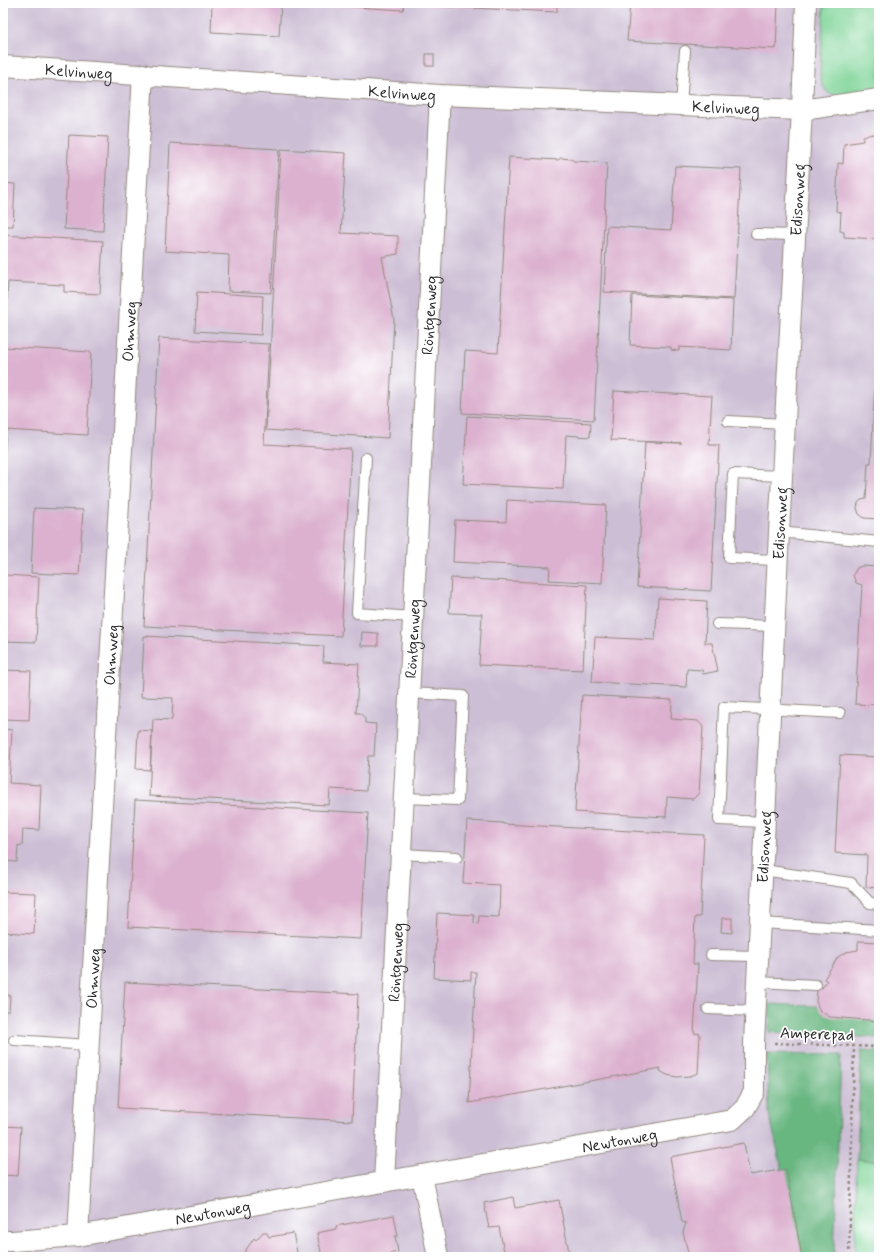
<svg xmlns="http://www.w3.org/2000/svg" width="882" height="1260" font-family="Mynerve,sans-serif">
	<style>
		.industrial { fill: #ccbed4 }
		.green { fill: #7fd498; stroke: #558062 }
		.forest { fill: #67b680; stroke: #497056 }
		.building { fill: #dbb1cf }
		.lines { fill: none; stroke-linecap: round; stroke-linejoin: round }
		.lane-casing { stroke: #928980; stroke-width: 12 }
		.street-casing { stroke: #928980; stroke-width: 22 }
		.path { stroke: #928980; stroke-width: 2.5; stroke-dasharray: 3 3; stroke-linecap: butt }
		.lane { stroke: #fff; stroke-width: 10 }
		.street { stroke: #fff; stroke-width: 20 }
		.labels { text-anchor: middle; stroke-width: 3.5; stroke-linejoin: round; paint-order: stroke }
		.street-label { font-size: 16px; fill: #2b2b2b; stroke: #fff }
	</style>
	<rect width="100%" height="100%" fill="#fff"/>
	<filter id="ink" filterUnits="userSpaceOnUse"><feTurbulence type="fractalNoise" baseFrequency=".025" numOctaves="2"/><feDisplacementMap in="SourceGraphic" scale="8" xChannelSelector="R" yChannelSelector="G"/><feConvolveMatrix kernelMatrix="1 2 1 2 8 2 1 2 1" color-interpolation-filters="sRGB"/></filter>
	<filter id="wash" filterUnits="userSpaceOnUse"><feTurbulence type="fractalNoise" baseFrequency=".012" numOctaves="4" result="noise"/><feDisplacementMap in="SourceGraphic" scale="16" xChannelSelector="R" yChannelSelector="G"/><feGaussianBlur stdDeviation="0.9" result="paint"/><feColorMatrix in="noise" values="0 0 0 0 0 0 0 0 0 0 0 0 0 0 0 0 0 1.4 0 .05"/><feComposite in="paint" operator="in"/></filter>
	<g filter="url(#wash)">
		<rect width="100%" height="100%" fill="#f8e7d4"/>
		<rect class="industrial" x="3" y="3" width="876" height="1254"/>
		<g class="green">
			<path d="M 824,3 L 879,3 L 879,90 C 870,91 862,92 853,94 C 834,97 825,98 820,76 Z"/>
			<path d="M 857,1159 L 879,1162 L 879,1257 L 855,1257 L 855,1227 Z"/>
		</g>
		<g class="forest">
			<path d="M 770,1004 L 879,1009 L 879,1038 L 769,1032 Z"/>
			<path d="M 861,1051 L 879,1052 L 879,1162 L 857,1159 Z"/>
			<path d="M 767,1054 L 841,1055 L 834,1257 L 802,1257 L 769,1113 Z"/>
		</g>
		<g id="blocks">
			<g class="building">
				<path d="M 212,3 L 281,3 L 279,36 L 211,32 Z"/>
				<path d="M 321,3 L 404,3 L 403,10 L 321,5 Z"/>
				<path d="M 427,3 L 557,3 L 557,12 L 427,6 Z"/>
				<path d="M 630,3 L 778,3 L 776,49 L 627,41 Z"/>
				<rect x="426" y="54" width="8" height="12"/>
				<path d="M 879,133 L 879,233 L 876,233 L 876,239 L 844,237 L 844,232 L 840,231 L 841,212 L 836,211 L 838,163 L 843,164 L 844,144 L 863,141 L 863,136 Z"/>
				<path d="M 69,135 L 108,137 L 103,231 L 64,229 Z"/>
				<path d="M 170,143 L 279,149 L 271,293 L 228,291 L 229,255 L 165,251 Z"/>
				<path d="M 281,149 L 346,153 L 341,233 L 398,236 L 398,254 L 382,257 L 394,320 L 388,438 L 266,430 Z"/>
				<path d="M 509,157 L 558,160 L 561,158 L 571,159 L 574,161 L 607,163 L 594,420 L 462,413 L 465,351 L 498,353 Z"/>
				<path d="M 675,166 L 741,169 L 734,299 L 604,292 L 607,226 L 671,230 Z"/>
				<path d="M 3,183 L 15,184 L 13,226 L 3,226 Z"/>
				<path d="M 3,235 L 103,241 L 100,294 L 64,292 L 64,285 L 8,282 L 5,334 L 3,334 Z"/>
				<path d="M 197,292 L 263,296 L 261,335 L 195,331 Z"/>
				<path d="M 632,295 L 733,300 L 731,350 L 679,347 L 679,351 L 671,350 L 671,347 L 630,345 Z"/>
				<path d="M 159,338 L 269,344 L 264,444 L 351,449 L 341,636 L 144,626 Z"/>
				<path d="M 3,347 L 91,352 L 87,435 L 6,430 L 4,460 L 3,460 Z"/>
				<path d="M 876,364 L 879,365 L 879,519 L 864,518 L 859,514 L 857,508 L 858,503 L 861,500 L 866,499 L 868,463 L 871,463 Z"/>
				<path d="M 614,391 L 712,396 L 709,445 L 719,445 L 711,591 L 637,587 L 645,442 L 682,443 L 611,440 Z"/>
				<path d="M 467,416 L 591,423 L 590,437 L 566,435 L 563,489 L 463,484 Z"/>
				<path d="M 507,500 L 606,505 L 602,583 L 549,580 L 550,567 L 453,562 L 455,520 L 506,522 Z"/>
				<path d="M 34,508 L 83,510 L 79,575 L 31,573 Z"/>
				<path d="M 862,566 L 879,567 L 879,705 L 855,704 L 862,585 L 856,583 L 853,575 L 857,568 Z"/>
				<path d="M 3,575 L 39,577 L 36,642 L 3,641 Z"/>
				<path d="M 451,578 L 587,585 L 583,670 L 479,665 L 482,614 L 449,613 Z"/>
				<path d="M 658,598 L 707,601 L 705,643 L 712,643 L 718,671 L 703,674 L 702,670 L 687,669 L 686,687 L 592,682 L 595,637 L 655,640 Z"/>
				<path d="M 362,632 L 378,633 L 378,646 L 361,646 Z"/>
				<path d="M 144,636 L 324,646 L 323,662 L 359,664 L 356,713 L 360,713 L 365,718 L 365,723 L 376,724 L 374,756 L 368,756 L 366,791 L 330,789 L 329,805 L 149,796 L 153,719 L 172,720 L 173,698 L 141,697 Z"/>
				<path d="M 3,670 L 31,671 L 29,720 L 3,719 Z"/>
				<path d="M 582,695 L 672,700 L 671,719 L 698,721 L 703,727 L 699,793 L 693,799 L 667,797 L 666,817 L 575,812 Z"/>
				<path d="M 3,729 L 12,730 L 9,783 L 41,785 L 39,830 L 23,829 L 22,846 L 18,845 L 17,862 L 3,861 Z"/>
				<path d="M 138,730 L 152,731 L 150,770 L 136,769 Z"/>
				<path d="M 840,755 L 879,757 L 879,888 L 866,887 L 867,855 L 835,853 Z"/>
				<path d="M 135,800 L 368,813 L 361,939 L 128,927 Z"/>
				<path d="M 467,821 L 503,823 L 503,824 L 704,835 L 700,917 L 695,917 L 693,964 L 698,964 L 694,1033 L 700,1034 L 698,1073 L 690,1076 L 677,1077 L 667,1075 L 660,1071 L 661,1068 L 469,1103 L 476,972 L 471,972 L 471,980 L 434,978 L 437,913 L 474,915 L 474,923 L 478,924 L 479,916 L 499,917 L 500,885 L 463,883 Z"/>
				<path d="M 3,892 L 36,893 L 34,934 L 3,932 Z"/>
				<path d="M 722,918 L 732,918 L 732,933 L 721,932 Z"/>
				<path d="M 858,941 L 879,942 L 879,1021 L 830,1017 L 820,1011 L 816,1002 L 817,991 L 820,987 L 822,988 L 827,981 L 824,979 L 838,957 L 846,952 L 858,950 Z"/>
				<path d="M 3,980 L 6,980 L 6,995 L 10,995 L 9,1011 L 5,1011 L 4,1021 L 3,1020 Z"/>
				<path d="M 125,982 L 358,994 L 352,1121 L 118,1108 Z"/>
				<path d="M 3,1065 L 6,1065 L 6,1082 L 3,1081 Z"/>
				<path d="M 3,1126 L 21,1127 L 18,1176 L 3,1175 Z"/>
				<path d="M 744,1143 L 750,1175 L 786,1169 L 802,1257 L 689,1257 L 683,1232 L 686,1223 L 682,1222 L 670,1157 Z"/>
				<path d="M 513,1197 L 515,1208 L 559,1200 L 570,1257 L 505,1257 L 499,1227 L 489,1228 L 484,1203 Z"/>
				<path d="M 394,1215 L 398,1236 L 395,1236 L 398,1252 L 370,1257 L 322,1257 L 317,1233 L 336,1229 L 336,1226 Z"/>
				<path d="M 263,1232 L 267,1233 L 269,1237 L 293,1233 L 298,1257 L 241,1257 L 254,1238 L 256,1240 Z"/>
			</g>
		</g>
	</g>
	<g filter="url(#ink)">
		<use href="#blocks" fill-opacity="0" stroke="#928980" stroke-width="1"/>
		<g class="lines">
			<defs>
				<g id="lane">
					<path d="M 681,105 L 685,51"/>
					<path d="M 756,234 L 795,235"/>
					<path d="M 728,421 L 785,424"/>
					<path d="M 366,458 L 357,613 L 413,617"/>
					<path d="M 779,532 L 879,542"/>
					<path d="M 778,560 L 729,558 L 733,474 L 782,476"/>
					<path d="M 717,624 L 775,626"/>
					<path d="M 404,798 L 458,800 L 463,696 L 409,693"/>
					<path d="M 765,822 L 719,820 L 724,707 L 840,713"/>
					<path d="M 401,854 L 457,857"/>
					<path d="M 763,870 L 851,883 L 870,903 L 879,904"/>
					<path d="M 760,923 L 879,930"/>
					<path d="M 711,955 L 758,956"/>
					<path d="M 757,982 L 816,985"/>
					<path d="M 708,1009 L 756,1011"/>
					<path d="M 14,1040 L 89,1045"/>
				</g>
				<g id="street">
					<path id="s1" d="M 3,66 L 440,95 L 802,110 L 879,99"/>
					<path d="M 422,1175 L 438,1257"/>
					<path id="s2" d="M 384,1182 L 440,95"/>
					<path id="s3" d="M 78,1236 L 143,74"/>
					<path id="s4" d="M 3,1241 L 12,1241 L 78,1236 L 732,1120 L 745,1108 L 754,1092 L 754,1043 L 779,532 L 802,110 L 806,3"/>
				</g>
			</defs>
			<use href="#lane" class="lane-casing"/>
			<use href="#street" class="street-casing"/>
			<g class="path">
				<path d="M 774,1043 L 879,1047"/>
				<path d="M 849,1257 L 854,1046"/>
			</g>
			<use href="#lane" class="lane"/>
			<use href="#street" class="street"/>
		</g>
	</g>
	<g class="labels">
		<g class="street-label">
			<text dy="6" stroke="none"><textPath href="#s1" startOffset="76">Kelvinweg</textPath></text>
			<text dy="6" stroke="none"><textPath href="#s1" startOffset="400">Kelvinweg</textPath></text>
			<text dy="6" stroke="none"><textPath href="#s1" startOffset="724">Kelvinweg</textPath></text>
			<text dy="6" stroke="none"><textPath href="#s4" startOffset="1669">Edisonweg</textPath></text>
			<text dy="6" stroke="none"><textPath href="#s2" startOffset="868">Röntgenweg</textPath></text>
			<text dy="6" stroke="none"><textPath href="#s3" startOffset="906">Ohmweg</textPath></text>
			<text dy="6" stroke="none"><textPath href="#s4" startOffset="1345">Edisonweg</textPath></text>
			<text dy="6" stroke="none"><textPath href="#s2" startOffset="544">Röntgenweg</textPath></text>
			<text dy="6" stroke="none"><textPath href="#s3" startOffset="582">Ohmweg</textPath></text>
			<text dy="6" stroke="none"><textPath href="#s4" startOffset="1021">Edisonweg</textPath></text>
			<text dy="6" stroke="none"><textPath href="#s2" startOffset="220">Röntgenweg</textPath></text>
			<text dy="6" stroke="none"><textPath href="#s3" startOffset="258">Ohmweg</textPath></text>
			<text transform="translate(817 1033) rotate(2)" y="6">Amperepad</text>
			<text dy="6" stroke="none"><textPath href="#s4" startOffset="625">Newtonweg</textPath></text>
			<text dy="6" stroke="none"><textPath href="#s4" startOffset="212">Newtonweg</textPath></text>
		</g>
	</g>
	<rect width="882" height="1260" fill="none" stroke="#fff" stroke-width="16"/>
</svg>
